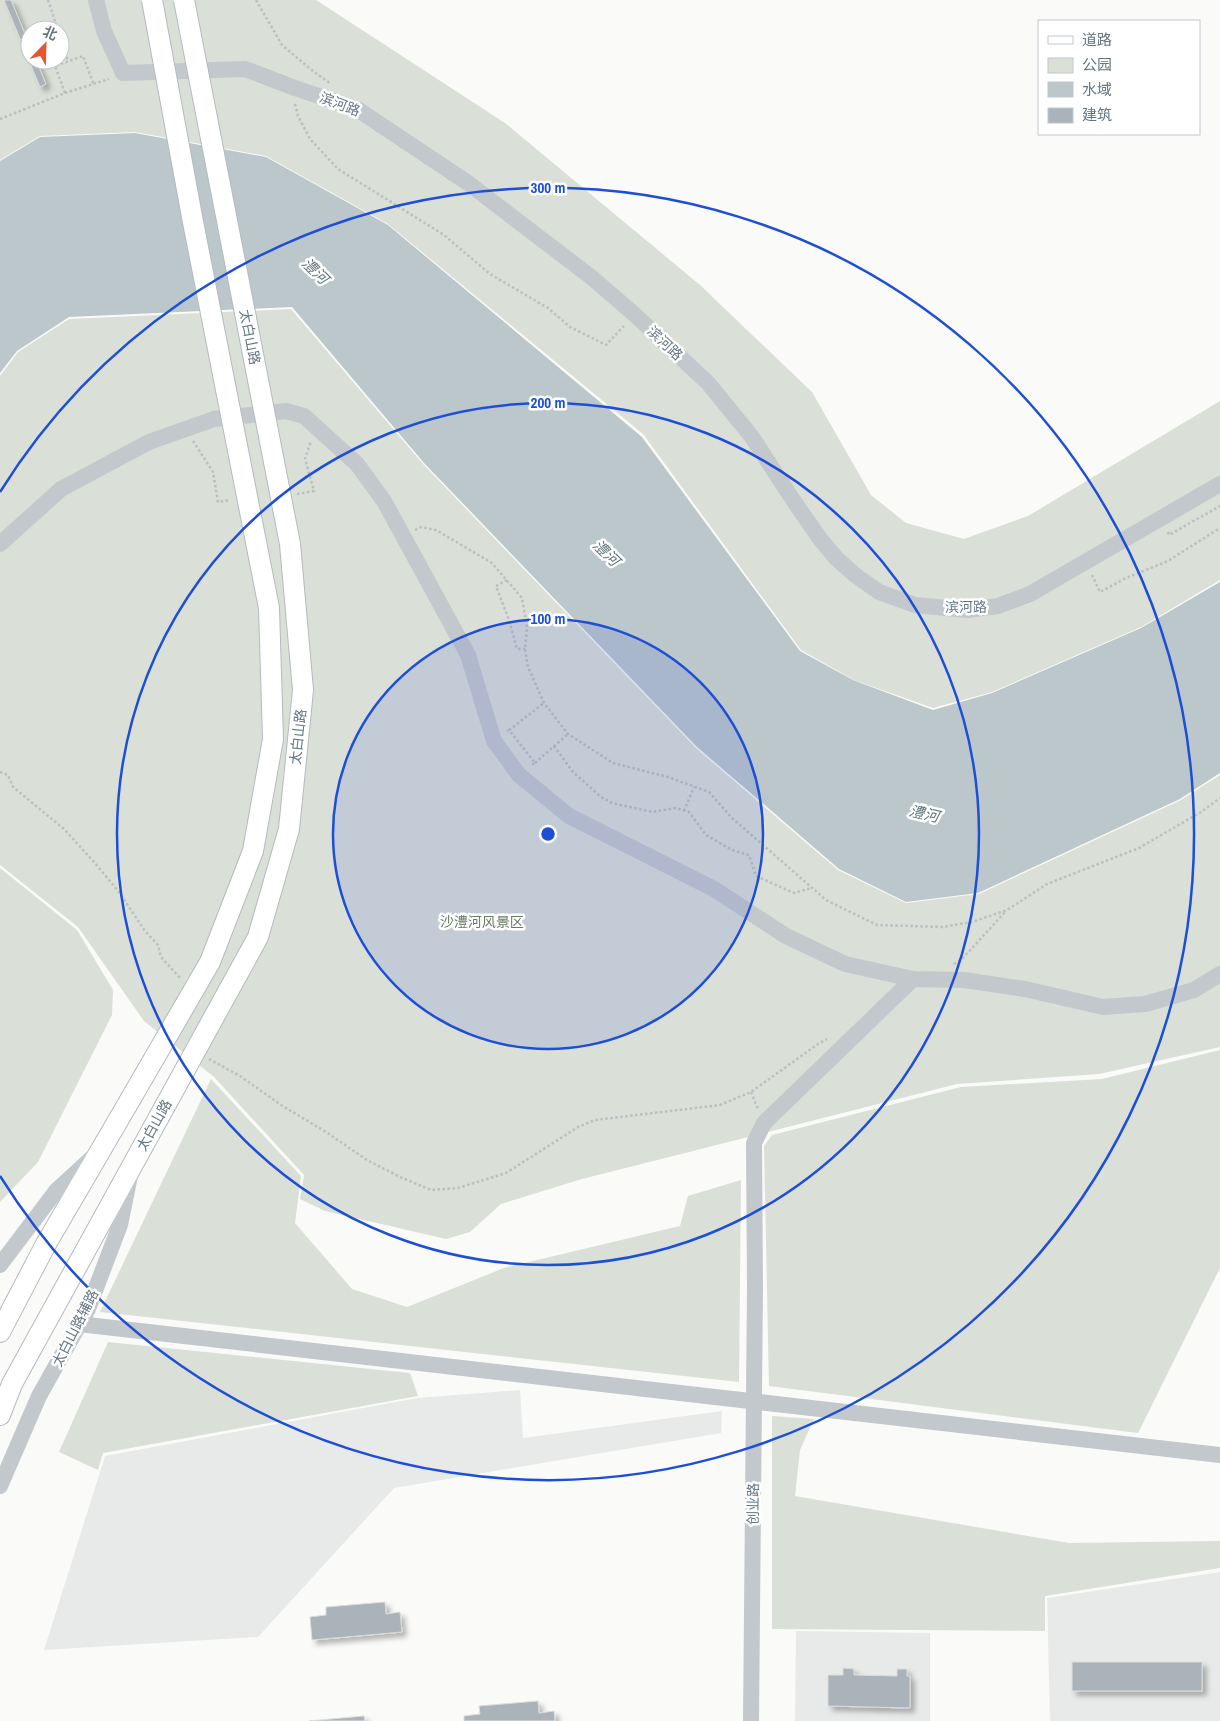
<svg xmlns="http://www.w3.org/2000/svg" width="1220" height="1721" font-family="'Archivo Narrow','Noto Sans SC',sans-serif">
	<style>
		.built { fill: #e8e9e9 }
		.green { fill: #dadfd7; fill-rule: evenodd }
		.water { fill: #bbc7cb }
		.building { fill: #aab3b9; stroke: #dcdcda; filter: url(#shadow) }
		.lines { fill: none; stroke-linecap: round; stroke-linejoin: round }
		.major-casing { stroke: #b5babe; stroke-width: 22 }
		.path { stroke: #bbbfc2; stroke-width: 2.5; stroke-dasharray: 2.5 2.5; stroke-linecap: butt }
		.minor { stroke: #c3c8cc; stroke-width: 16 }
		.major { stroke: #fff; stroke-width: 20 }
		.major-bridge-casing { stroke: #b5babe; stroke-width: 22; stroke-linecap: butt }
		.major-bridge { stroke: #fff; stroke-width: 20 }
		.ring { fill: none; stroke: #1d4ed8; stroke-width: 2.5 }
		.labels { text-anchor: middle; stroke-width: 5; stroke-linejoin: round; paint-order: stroke }
		.street-label { font-size: 14px; fill: #657683; stroke: #fff }
		.park-label { font-size: 14px; fill: #687a64; stroke: #fff }
		.water-label { font-size: 15px; font-style: italic; fill: #60757c; stroke: #fff }
		.centre { fill: #1d4ed8; stroke: #fff; stroke-width: 2.5 }
		.ring-label { font-size: 15px; text-anchor: middle; font-weight: bold; fill: #1d4ed8; stroke: #fff; stroke-width: 5; stroke-linejoin: round; paint-order: stroke }
	</style>
	<defs>
		<filter id="shadow"><feDropShadow dx="4.5" dy="4.5" stdDeviation="2.5" flood-color="#0004"/></filter>
	</defs>
	<rect width="100%" height="100%" fill="#fafaf8"/>
	<g class="built">
		<path d="M 520,1390 L 523,1438 L 722,1411 L 721,1433 L 394,1488 L 258,1637 L 44,1650 L 105,1456 L 417,1398 Z"/>
		<path d="M 1220,1572 L 1220,1721 L 1050,1721 L 1047,1598 Z"/>
		<path d="M 796,1631 L 930,1633 L 930,1721 L 795,1721 Z"/>
	</g>
	<g class="green">
		<path d="M 0,0 L 316,0 L 505,123 L 700,285 L 812,392 L 871,495 L 906,523 L 964,539 L 1028,516 L 1220,401 L 1220,580 L 1141,627 L 992,692 L 933,708 L 854,680 L 801,650 L 643,434 L 388,224 L 266,156 L 135,132 L 40,136 L 0,160 ZM 30,30 L 60,30 L 60,60 L 30,60 Z"/>
		<path d="M 291,309 L 423,464 L 697,749 L 838,870 L 906,903 L 979,894 L 1181,800 L 1220,775 L 1220,1047 L 1099,1074 L 957,1084 L 582,1179 L 501,1204 L 470,1232 L 446,1239 L 325,1211 L 300,1199 L 304,1175 L 214,1077 L 144,1021 L 78,927 L 0,865 L 0,376 L 18,352 L 69,319 Z"/>
		<path d="M 0,868 L 77,930 L 113,990 L 112,1015 L 38,1162 L 0,1202 Z"/>
		<path d="M 1220,1050 L 1220,1268 L 1138,1433 L 769,1386 L 764,1146 L 772,1135 L 961,1087 L 1102,1079 Z"/>
		<path d="M 211,1079 L 301,1176 L 295,1223 L 352,1289 L 407,1307 L 504,1268 L 680,1226 L 688,1196 L 741,1180 L 739,1382 L 100,1312 Z"/>
		<path d="M 108,1342 L 410,1373 L 418,1396 L 103,1453 L 98,1470 L 59,1452 Z"/>
		<path d="M 772,1416 L 814,1419 L 800,1450 L 795,1496 L 1069,1543 L 1220,1541 L 1220,1568 L 1045,1596 L 1045,1631 L 772,1629 Z"/>
	</g>
	<path class="water" d="M 135,133 L 266,157 L 388,225 L 642,437 L 800,651 L 853,680 L 933,710 L 992,693 L 1141,628 L 1220,582 L 1220,773 L 1180,799 L 978,893 L 906,902 L 839,869 L 697,747 L 424,463 L 292,307 L 69,317 L 17,351 L 0,373 L 0,161 L 40,137 Z"/>
	<g class="building">
		<path d="M 4,0 L 11,0 L 30,46 L 30,60 L 36,60 L 46,84 L 40,87 Z"/>
		<path d="M 385,1602 L 386,1614 L 400,1612 L 402,1632 L 312,1640 L 310,1617 L 326,1615 L 326,1607 Z"/>
		<rect x="1072" y="1662" width="130" height="29"/>
		<path d="M 843,1668 L 854,1669 L 854,1675 L 897,1676 L 897,1669 L 907,1669 L 907,1676 L 910,1676 L 910,1708 L 828,1706 L 828,1675 L 843,1675 Z"/>
		<path d="M 538,1701 L 539,1713 L 554,1711 L 555,1721 L 464,1721 L 464,1716 L 480,1714 L 479,1706 Z"/>
		<path d="M 364,1716 L 365,1721 L 309,1721 Z"/>
	</g>
	<g class="lines">
		<defs>
			<g id="major">
				<path d="M 0,1332 L 46,1244 L 130,1100"/>
				<path d="M 0,1415 L 12,1384 L 159,1117"/>
			</g>
		</defs>
		<use href="#major" class="major-casing"/>
		<g class="path">
			<path d="M 48,0 L 58,30"/>
			<path d="M 256,0 L 282,45 L 314,72 L 330,83"/>
			<path d="M 60,38 L 68,61"/>
			<path d="M 65,93 L 55,66 L 83,56 L 94,85"/>
			<path d="M 295,104 L 298,116 L 310,139 L 338,169 L 444,235 L 490,274 L 548,308 L 570,327 L 606,345 L 624,326"/>
			<path d="M 0,119 L 65,93 L 109,79"/>
			<path d="M 193,441 L 213,472 L 218,502 L 230,500"/>
			<path d="M 297,494 L 314,491 L 305,459 L 311,441"/>
			<path d="M 415,530 L 421,527 L 436,530 L 492,563 L 522,598 L 527,628 L 525,649 L 528,667 L 544,703 L 568,734 L 613,763 L 668,777 L 709,792 L 732,818 L 826,900 L 877,925 L 942,927 L 972,922 L 1007,910 L 1047,884 L 1139,848 L 1201,812 L 1220,798"/>
			<path d="M 1168,532 L 1169,535 L 1220,506"/>
			<path d="M 1092,575 L 1100,592 L 1126,578 L 1168,561 L 1220,528"/>
			<path d="M 507,580 L 496,586 L 509,620 L 517,649 L 525,649"/>
			<path d="M 509,730 L 544,703"/>
			<path d="M 507,731 L 509,730 L 535,763 L 532,765"/>
			<path d="M 554,746 L 573,772 L 601,797 L 612,803 L 652,812 L 676,808 L 689,812 L 706,835 L 732,850 L 749,855 L 756,876 L 794,893 L 811,888"/>
			<path d="M 535,763 L 568,734"/>
			<path d="M 0,772 L 8,775 L 13,787 L 64,829 L 94,862 L 119,892 L 145,931 L 158,945 L 161,957 L 180,978"/>
			<path d="M 684,811 L 694,787"/>
			<path d="M 954,964 L 963,958 L 1006,911"/>
			<path d="M 209,1059 L 240,1076 L 281,1105 L 326,1132 L 367,1160 L 400,1177 L 431,1190 L 458,1188 L 506,1173 L 578,1127 L 595,1120 L 720,1105 L 751,1092 L 818,1044 L 827,1039"/>
			<path d="M 751,1092 L 758,1109"/>
		</g>
		<g class="minor">
			<path d="M 96,0 L 104,31 L 123,73 L 245,69 L 295,88 L 357,109 L 468,183 L 591,277 L 634,314 L 708,383 L 752,437 L 795,503 L 821,540 L 837,559 L 855,575 L 879,592 L 915,605 L 967,610 L 998,606 L 1030,594 L 1220,484"/>
			<path d="M 0,544 L 61,489 L 149,442 L 214,419 L 286,411 L 304,416 L 357,464 L 384,501 L 468,655 L 494,741 L 519,775 L 569,816 L 714,889 L 786,936 L 845,964 L 913,979 L 964,980 L 1025,989 L 1103,1007 L 1145,1004 L 1194,990 L 1220,974"/>
			<path d="M 0,1265 L 56,1191 L 92,1158"/>
			<path d="M 79,1324 L 1220,1455"/>
			<path d="M 0,1486 L 39,1396 L 88,1309 L 120,1225 L 130,1176"/>
			<path d="M 751,1721 L 755,1286 L 754,1143 L 764,1123 L 913,979"/>
		</g>
		<use href="#major" class="major"/>
		<defs>
			<g id="major-bridge">
				<path d="M 130,1100 L 210,962 L 253,851 L 273,739 L 269,608 L 193,222 L 152,0"/>
				<path d="M 159,1117 L 258,937 L 289,829 L 303,690 L 290,544 L 184,0"/>
			</g>
		</defs>
		<use href="#major-bridge" class="major-bridge-casing"/>
		<use href="#major-bridge" class="major-bridge"/>
	</g>
	<circle cx="548" cy="834" r="215" fill="#1d4ed8" fill-opacity=".12"/>
	<g class="ring">
		<circle cx="548" cy="834" r="215"/>
		<circle cx="548" cy="834" r="431"/>
		<path d="M0 492A646 646 0 1 1 0 1176"/>
	</g>
	<g class="labels">
		<g class="street-label">
			<text transform="translate(340 104) rotate(21)" y="5">滨河路</text>
			<text transform="translate(250 337) rotate(79)" y="5">太白山路</text>
			<text transform="translate(665 343) rotate(43)" y="5">滨河路</text>
			<text transform="translate(966 607) rotate(-1)" y="5">滨河路</text>
			<text transform="translate(298 737) rotate(-84)" y="5">太白山路</text>
			<text transform="translate(154 1125) rotate(-61)" y="5">太白山路</text>
			<text transform="translate(75 1328) rotate(-63)" y="5">太白山路辅路</text>
			<text transform="translate(753 1504) rotate(-89)" y="5">创业路</text>
		</g>
		<g class="park-label">
			<text x="482" y="927">沙澧河风景区</text>
		</g>
		<g class="water-label">
			<text transform="translate(315 271) rotate(44)" y="5">澧河</text>
			<text transform="translate(606 553) rotate(44)" y="5">澧河</text>
			<text transform="translate(924 814) rotate(13)" y="5">澧河</text>
		</g>
	</g>
	<circle cx="548" cy="834" r="8" class="centre"/>
	<g class="ring-label">
		<text x="548" y="193">300 m</text>
		<text x="548" y="408">200 m</text>
		<text x="548" y="624">100 m</text>
	</g>
	<rect x="1038" y="20" width="162" height="115" fill="#ffffff" stroke="#c1c8cd"/>
	<rect x="1048" y="36" width="25" height="8" fill="#ffffff" stroke="#c1c8cd"/>
	<text x="1082" y="45" font-size="15" fill="#657683">道路</text>
	<rect x="1048" y="58" width="25" height="15" fill="#dadfd7" stroke="#c1c8cd"/>
	<text x="1082" y="70" font-size="15" fill="#657683">公园</text>
	<rect x="1048" y="82" width="25" height="15" fill="#bbc7cb" stroke="#c1c8cd"/>
	<text x="1082" y="95" font-size="15" fill="#657683">水域</text>
	<rect x="1048" y="108" width="25" height="15" fill="#aab3b9" stroke="#c1c8cd"/>
	<text x="1082" y="120" font-size="15" fill="#657683">建筑</text>
	<g transform="translate(45 45) rotate(23)"><circle r="24" fill="#ffffff" stroke="#c1c8cd"/>
	<path d="M0-4L9 19L0 12L-9 19Z" fill="#e4572e"/>
	<text y="-8" font-size="14" font-weight="bold" text-anchor="middle" fill="#657683">北</text>
	</g>
</svg>
